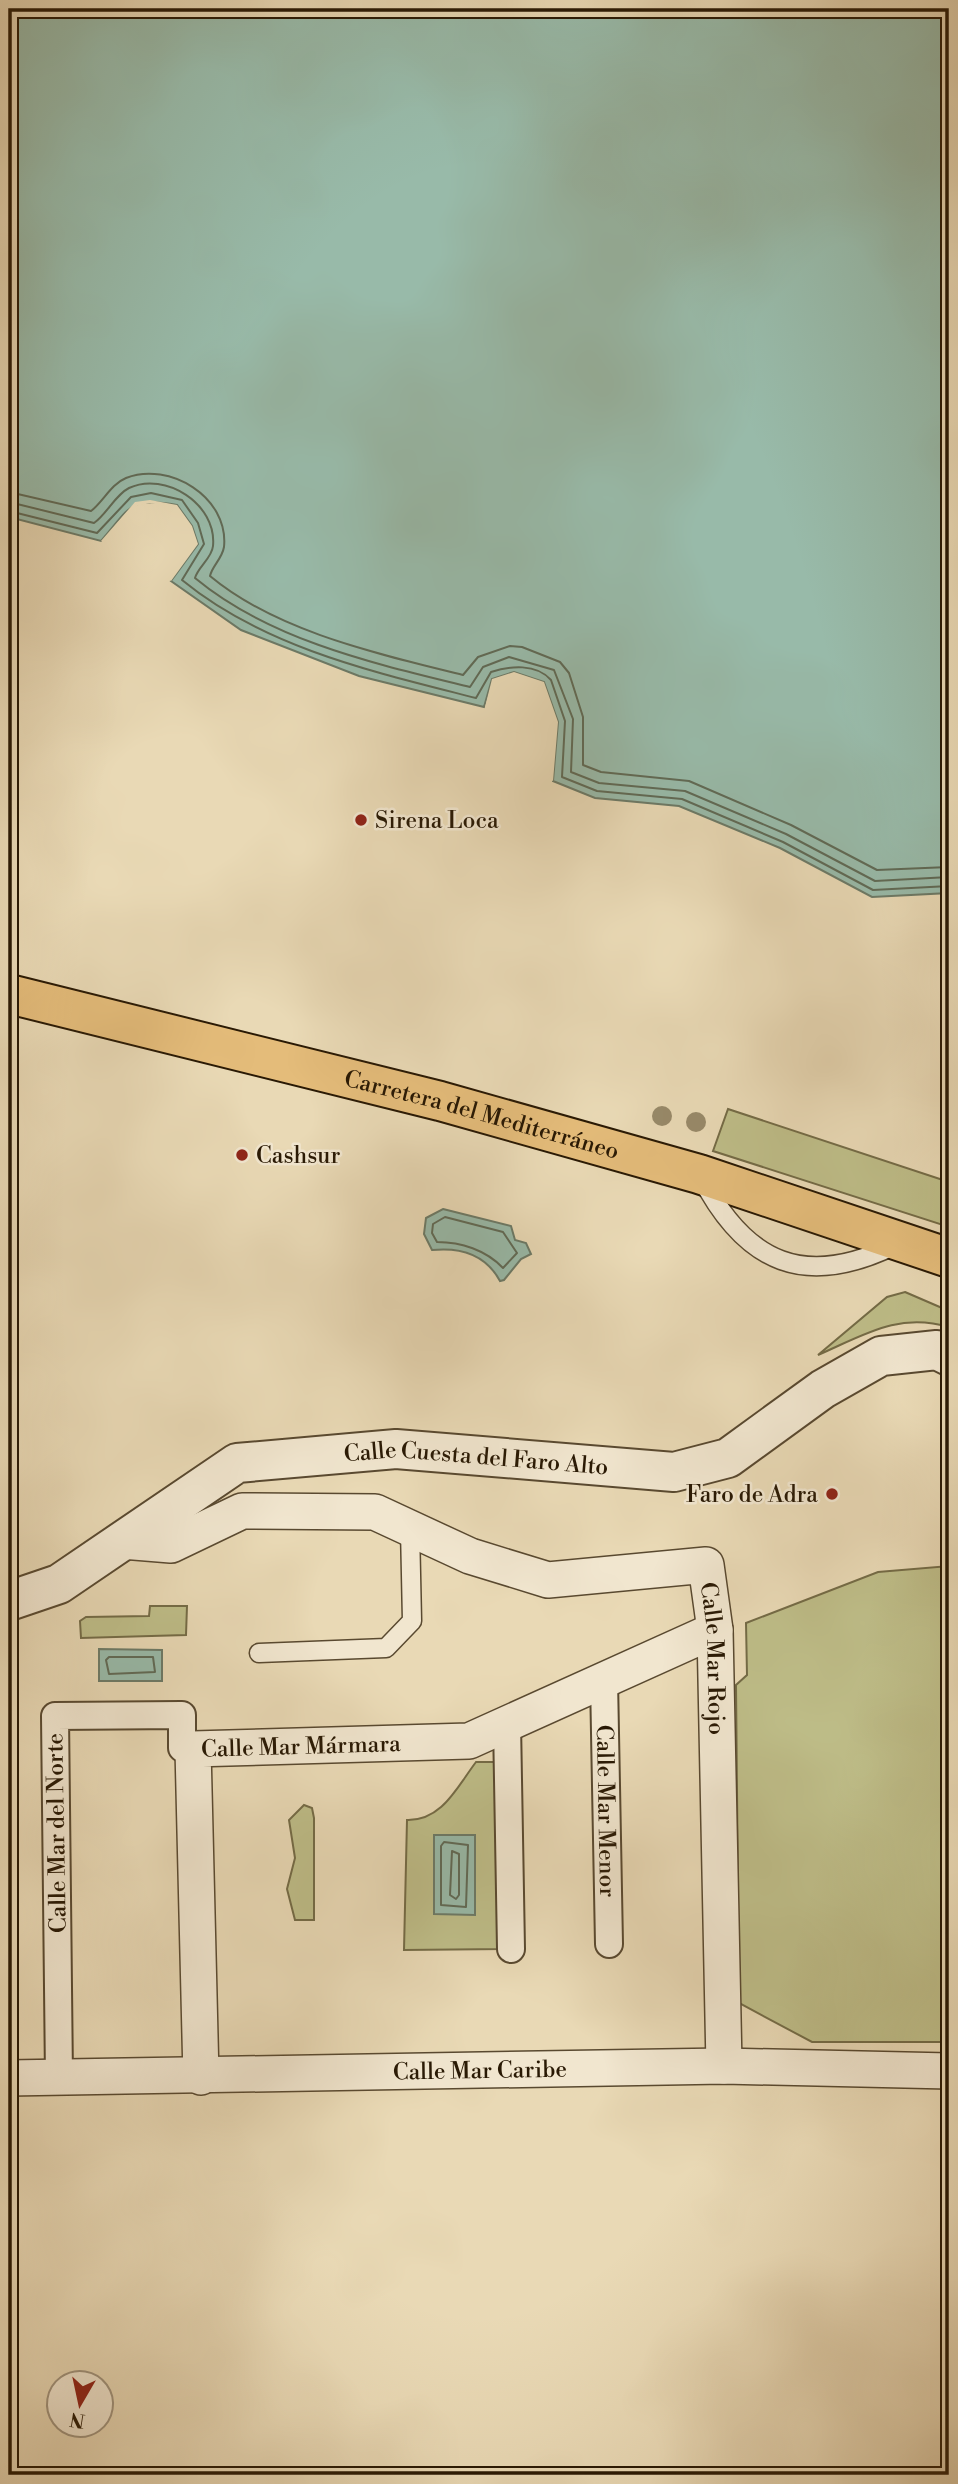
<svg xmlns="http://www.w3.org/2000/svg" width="958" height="2484" font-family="'Libre Bodoni',serif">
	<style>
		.green { fill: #bebd88; stroke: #746b46; stroke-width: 2 }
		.water { fill: #98baa9; stroke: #6c7a67; stroke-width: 2 }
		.pier { fill: #e9d9b5 }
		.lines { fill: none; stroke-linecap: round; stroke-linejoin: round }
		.shore { stroke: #606a56; stroke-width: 2 }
		.service-casing { stroke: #594930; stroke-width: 21 }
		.pedestrian-casing { stroke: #594930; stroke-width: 30 }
		.minor-casing { stroke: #594930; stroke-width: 38 }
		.tertiary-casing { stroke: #594930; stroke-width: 42 }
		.trunk-casing { stroke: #291904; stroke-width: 42 }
		.service { stroke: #f1e6cf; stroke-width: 18 }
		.pedestrian { stroke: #f1e6cf; stroke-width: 26 }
		.minor { stroke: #f1e6cf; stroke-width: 35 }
		.tertiary { stroke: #f1e6cf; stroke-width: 38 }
		.trunk { stroke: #e4bc7a; stroke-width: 38 }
		.tree { fill: #988a6a }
		.poi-dot { fill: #8f2418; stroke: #f1e6cf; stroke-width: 2.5 }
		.labels { text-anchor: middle; stroke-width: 5; stroke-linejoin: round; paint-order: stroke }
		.poi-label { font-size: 23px; fill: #291904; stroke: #f1e6cf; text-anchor: start }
		.street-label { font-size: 23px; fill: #291904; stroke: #f1e6cf }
	</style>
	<rect width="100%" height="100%" fill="#e9d9b5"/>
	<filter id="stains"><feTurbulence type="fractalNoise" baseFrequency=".00286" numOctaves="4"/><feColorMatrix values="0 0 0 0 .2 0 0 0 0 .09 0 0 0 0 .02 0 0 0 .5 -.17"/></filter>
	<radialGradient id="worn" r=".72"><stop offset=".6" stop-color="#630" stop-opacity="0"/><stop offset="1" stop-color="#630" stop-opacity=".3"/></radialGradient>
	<g class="green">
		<path d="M 728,1109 L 949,1182 L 949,1227 L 713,1151 Z"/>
		<path d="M 905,1292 L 949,1311 L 949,1327 C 898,1312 864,1335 818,1355 L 887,1297 Z"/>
		<path d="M 949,1566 L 949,2042 L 812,2042 L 739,2003 L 736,1685 L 747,1675 L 746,1623 L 878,1572 Z"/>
		<path d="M 150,1606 L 187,1606 L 186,1635 L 81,1638 L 80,1621 L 86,1617 L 149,1616 Z"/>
		<path d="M 476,1762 L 503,1762 L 504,1949 L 404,1950 L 407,1820 C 442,1821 457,1787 476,1762 Z"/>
		<path d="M 304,1805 L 312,1808 L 314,1818 L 314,1920 L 295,1920 L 287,1889 L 295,1858 L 289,1820 Z"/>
	</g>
	<g class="water">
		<path d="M 9,9 L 949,9 L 949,893 L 872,897 L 780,848 L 679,806 L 595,798 L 553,781 L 558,722 L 544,682 L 514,672 L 492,679 L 484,707 L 359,676 L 241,630 L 171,581 L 198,544 L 192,526 L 177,505 C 129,496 131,507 101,541 L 9,517 Z"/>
		<path d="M 443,1209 L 511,1226 L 515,1240 L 526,1243 L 531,1254 L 521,1259 L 504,1280 L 500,1281 C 486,1255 461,1247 432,1250 L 424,1234 L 426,1218 Z"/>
		<path d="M 99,1649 L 162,1650 L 162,1681 L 99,1681 Z"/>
		<path d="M 434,1835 L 475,1835 L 475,1915 L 434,1914 Z"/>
	</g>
	<g class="pier">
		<path d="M 150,500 L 177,505 L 192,526 L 198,544 L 171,581 L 168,579 L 194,544 L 189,528 L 175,508 L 150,503 L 137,506 L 104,543 L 101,541 L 135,502 Z"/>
		<path d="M 514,672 L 544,682 L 558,722 L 553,781 L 549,779 L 554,722 L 541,685 L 514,676 L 495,682 L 488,708 L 484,711 L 492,679 Z"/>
	</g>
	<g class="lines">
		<g class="shore">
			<path d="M 9,492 L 91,511 C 103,502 111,484 126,478 C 169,461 229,497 224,547 C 222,559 212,566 210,576 C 277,632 379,654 463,675 L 478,657 L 510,646 L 522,647 L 560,662 L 569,673 L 583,717 L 583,765 L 601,772 L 689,781 L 791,825 L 877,870 L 949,867"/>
			<path d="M 9,502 L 94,523 C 107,514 115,495 129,488 C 165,471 217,504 213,546 C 212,558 198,567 195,578 C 271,641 376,664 470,687 L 483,667 L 509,657 L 554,670 L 573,719 L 571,772 L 599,783 L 685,791 L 786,834 L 875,881 L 949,877"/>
			<path d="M 9,511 L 97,533 L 131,497 L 151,493 L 182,500 L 198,523 L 204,544 L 182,580 C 265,648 374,672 476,698 L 491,672 C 510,666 536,663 551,680 L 565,721 L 562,777 L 597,791 L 682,799 L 783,842 L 873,890 L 949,886"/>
			<path d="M 445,1217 L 503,1232 L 517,1253 L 503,1268 C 486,1250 461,1242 437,1242 L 432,1233 L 433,1224 Z"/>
			<path d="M 109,1657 L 153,1657 L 155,1672 L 109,1674 L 106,1660 Z"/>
			<path d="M 444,1842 L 468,1845 L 466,1907 L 441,1905 L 441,1846 Z"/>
			<path d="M 452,1851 L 459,1854 L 459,1895 L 456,1899 L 450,1895 Z"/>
		</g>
		<defs>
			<g id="service">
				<path d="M 701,1177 C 746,1264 805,1289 895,1245"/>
				<path d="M 259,1653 L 386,1648 L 412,1621 L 410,1528"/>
			</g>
			<g id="pedestrian">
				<path id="s1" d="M 604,1680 L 609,1944"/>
				<path d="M 507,1723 L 511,1949"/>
				<path d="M 59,2078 L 55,1716 L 182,1715 L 182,1748 L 193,1749"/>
			</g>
			<g id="minor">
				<path id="s2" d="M 122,1541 L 171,1545 L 242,1511 L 375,1512 L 470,1556 L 548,1580 L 706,1565 L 715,1630 L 724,2066"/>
				<path id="s3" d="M 201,2077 L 193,1749 L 469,1741 L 715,1630"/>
				<path id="s4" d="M 9,2078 L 724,2066 L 949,2071"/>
			</g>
			<g id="tertiary">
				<path id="s5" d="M 9,1601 L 59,1584 L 237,1463 L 396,1449 L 674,1472 L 728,1458 L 823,1389 L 881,1356 L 937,1350 L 949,1356"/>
			</g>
			<g id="trunk">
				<path id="s6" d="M 9,994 L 440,1101 L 699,1174 L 949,1258"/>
			</g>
		</defs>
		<use href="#service" class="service-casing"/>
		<use href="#pedestrian" class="pedestrian-casing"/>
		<use href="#minor" class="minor-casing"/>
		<use href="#tertiary" class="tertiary-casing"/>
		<use href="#trunk" class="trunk-casing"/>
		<use href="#service" class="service"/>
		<use href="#pedestrian" class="pedestrian"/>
		<use href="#minor" class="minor"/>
		<use href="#tertiary" class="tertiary"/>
		<use href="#trunk" class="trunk"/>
	</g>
	<g class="tree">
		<circle cx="662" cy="1116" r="10"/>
		<circle cx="696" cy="1122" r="10"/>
	</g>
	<g class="poi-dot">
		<circle cx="361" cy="820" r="7"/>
		<circle cx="242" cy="1155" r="7"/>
		<circle cx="832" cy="1494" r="7"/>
	</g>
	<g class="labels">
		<g class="poi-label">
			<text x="375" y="828">Sirena Loca</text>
			<text x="256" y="1163">Cashsur</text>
			<text x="818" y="1502" text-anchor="end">Faro de Adra</text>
		</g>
		<g class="street-label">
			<text dy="8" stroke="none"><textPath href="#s6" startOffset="488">Carretera del Mediterráneo</textPath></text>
			<text dy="8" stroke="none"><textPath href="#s5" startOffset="508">Calle Cuesta del Faro Alto</textPath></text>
			<text dy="8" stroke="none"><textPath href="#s2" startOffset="700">Calle Mar Rojo</textPath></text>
			<text dy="8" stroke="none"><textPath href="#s3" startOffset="436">Calle Mar Mármara</textPath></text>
			<text dy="8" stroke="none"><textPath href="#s1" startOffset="131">Calle Mar Menor</textPath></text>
			<text transform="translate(56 1833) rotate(-91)" y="8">Calle Mar del Norte</text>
			<text dy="8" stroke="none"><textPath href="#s4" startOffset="471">Calle Mar Caribe</textPath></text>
		</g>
	</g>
	<rect width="958" height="2484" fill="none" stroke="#e9d9b5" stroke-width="35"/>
	<rect x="10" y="10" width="937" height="2463" fill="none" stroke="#291904" stroke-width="3.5"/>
	<rect x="18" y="18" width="923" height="2449" fill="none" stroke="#291904" stroke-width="2"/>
	<g transform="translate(80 2404) rotate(189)"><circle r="33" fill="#f1e6cf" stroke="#a1947e" stroke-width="2"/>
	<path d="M0-5L12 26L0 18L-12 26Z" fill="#8f2418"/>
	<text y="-10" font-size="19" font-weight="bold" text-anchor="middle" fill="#291904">N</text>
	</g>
	<rect width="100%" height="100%" filter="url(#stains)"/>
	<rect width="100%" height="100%" fill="url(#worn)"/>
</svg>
